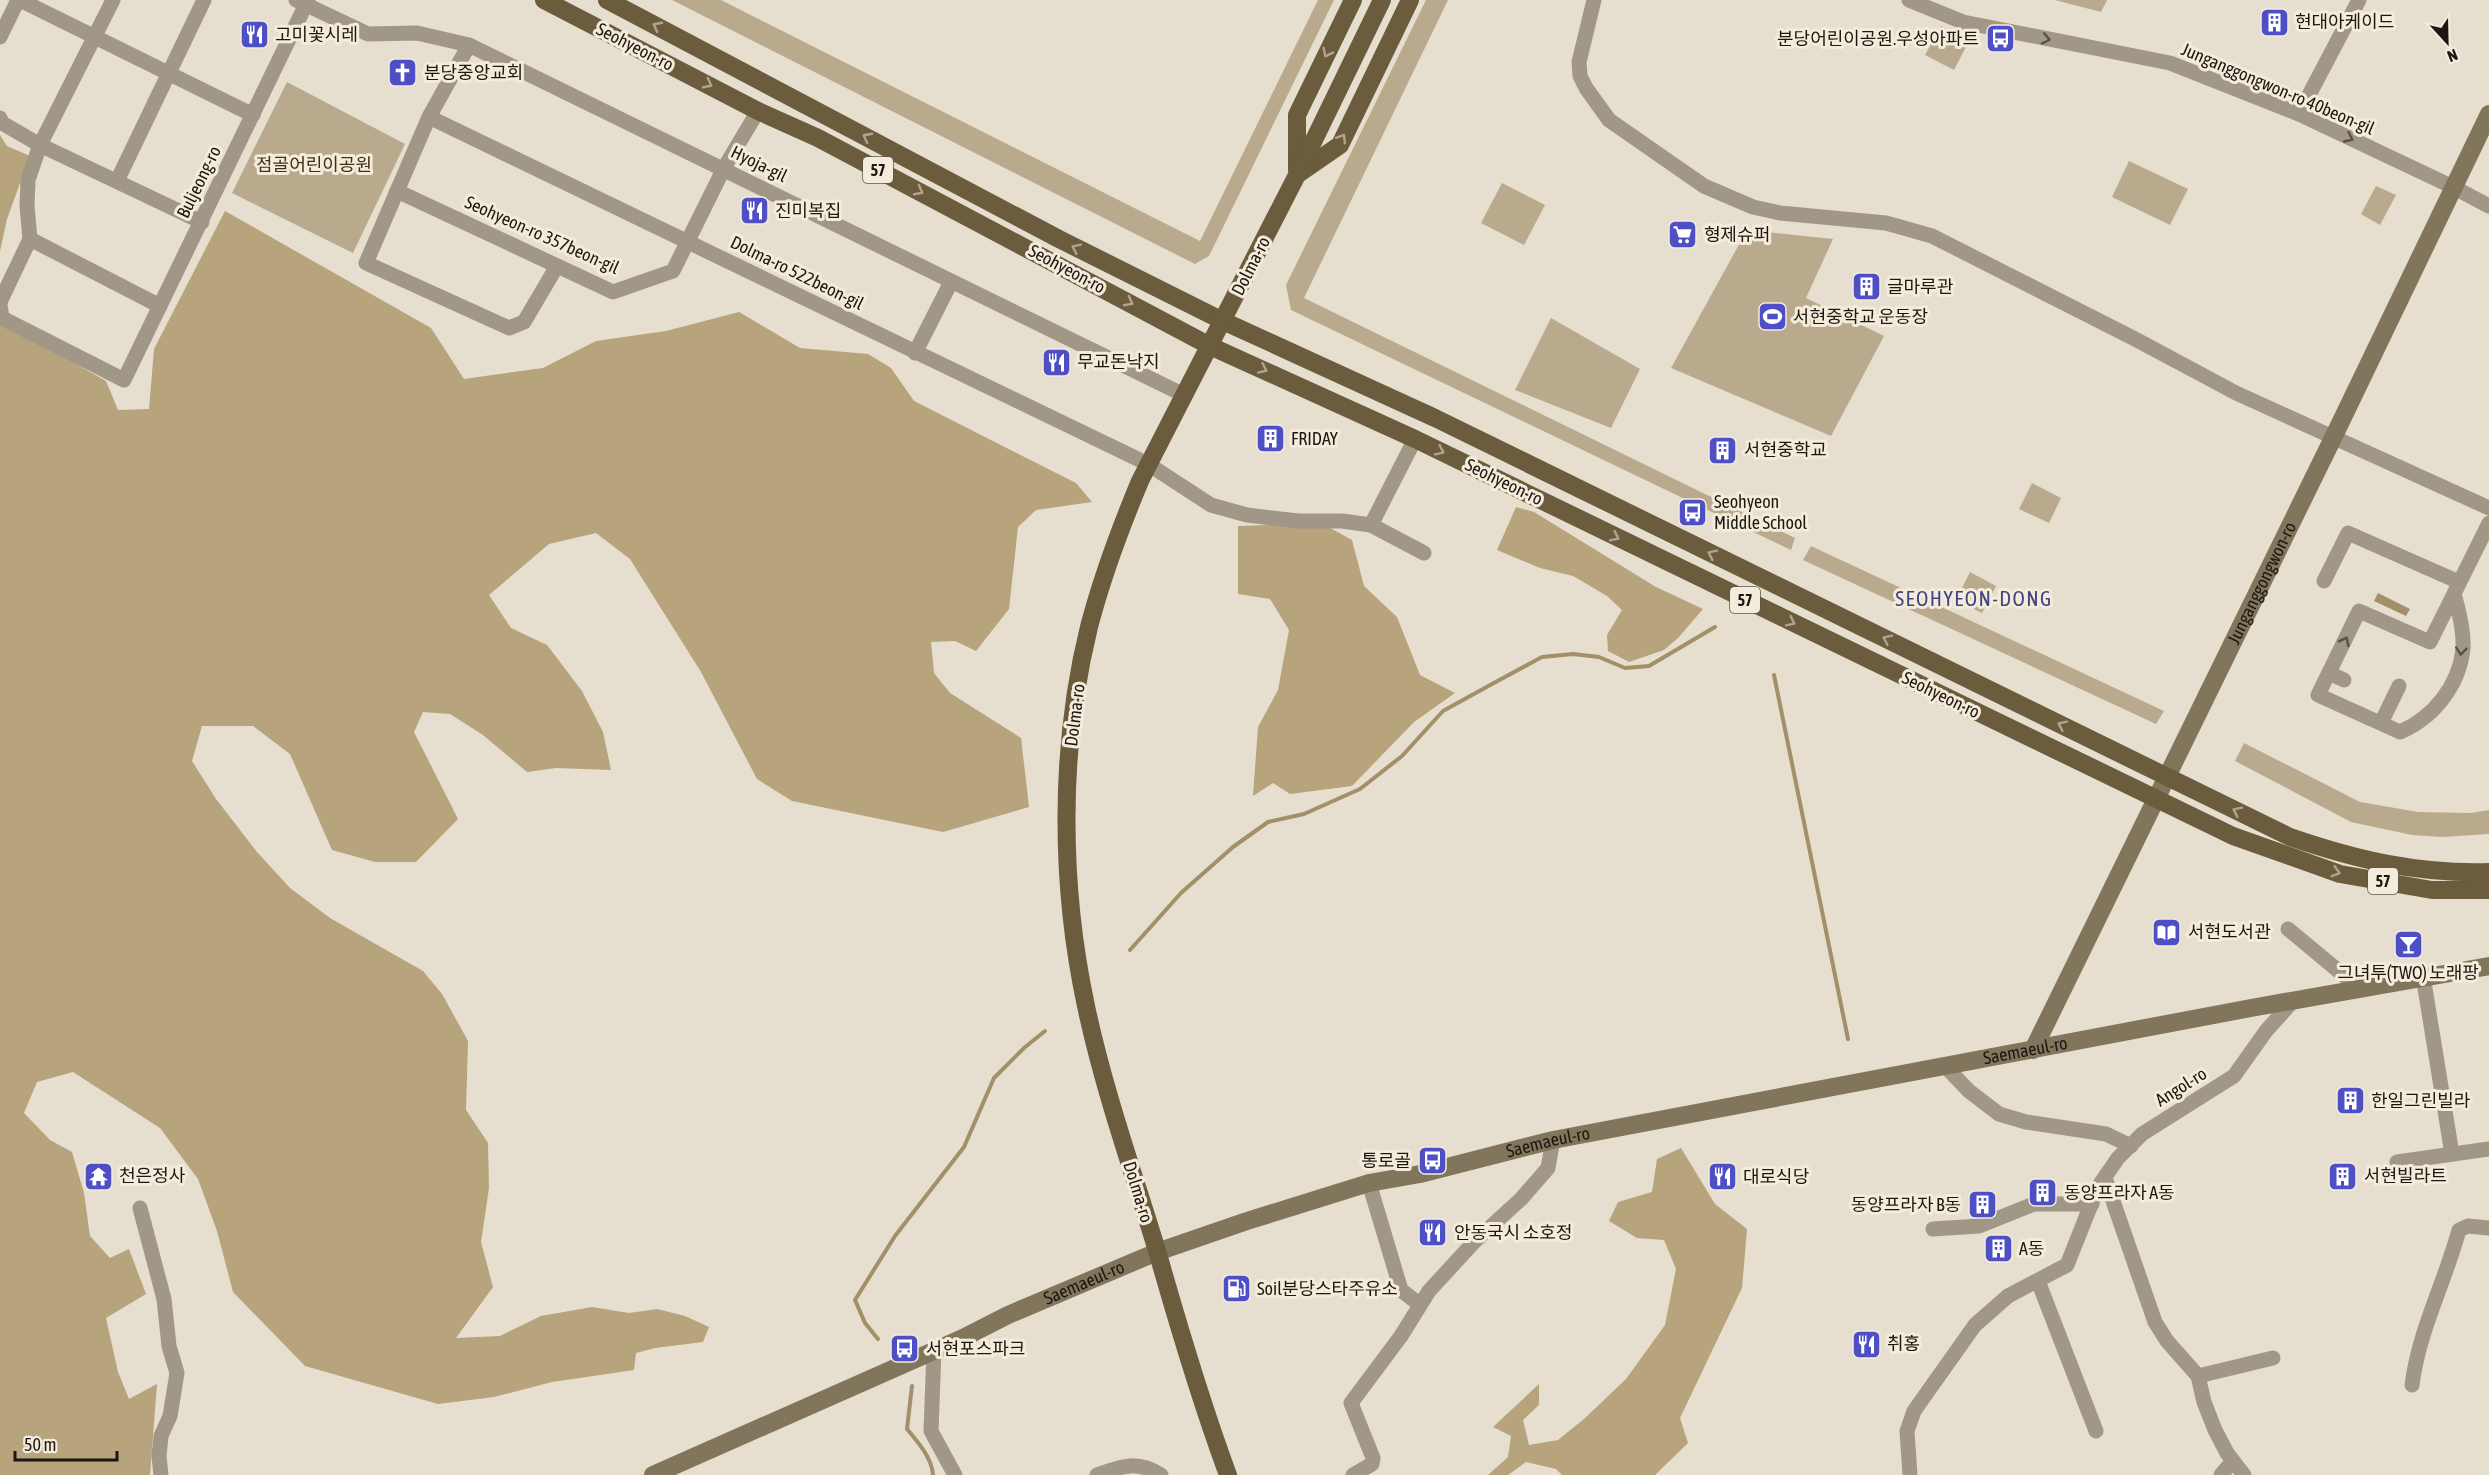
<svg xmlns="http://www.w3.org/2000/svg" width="2489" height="1475" font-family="'Asap Condensed','Noto Sans KR',sans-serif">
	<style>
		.green { fill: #b9aa8d }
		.forest { fill: #b7a37c }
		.water { fill: #a3906a }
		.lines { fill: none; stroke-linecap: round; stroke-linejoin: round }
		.stream { stroke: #a3906a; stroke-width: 4 }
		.street { stroke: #a09787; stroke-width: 15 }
		.secondary { stroke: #81755c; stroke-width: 18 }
		.primary { stroke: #6b5c3e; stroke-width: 18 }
		.oneway { stroke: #b0a48c }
		.oneway2 { stroke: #575147 }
		.labels { text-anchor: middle; stroke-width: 6; stroke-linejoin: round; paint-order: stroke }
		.shield { fill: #f4ebdb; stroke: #5c574f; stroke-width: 1.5 }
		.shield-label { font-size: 16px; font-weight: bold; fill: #1b1813 }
		.poi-label { font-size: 18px; fill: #1b1813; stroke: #f4ebdb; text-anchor: start }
		.street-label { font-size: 18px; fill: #1b1813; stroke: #f4ebdb }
		.park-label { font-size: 18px; fill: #3f300f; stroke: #f4ebdb }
		.quarter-label { font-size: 21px; letter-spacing: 1.5px; fill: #404582; stroke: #f4ebdb }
	</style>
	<rect width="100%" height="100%" fill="#e6dece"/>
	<g class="green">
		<path d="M 672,0 L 721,0 L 1200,241 L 1318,0 L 1334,0 L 1209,256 L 1195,264 Z"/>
		<path d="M 1426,0 L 1448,0 L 1304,298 L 1795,538 L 1791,550 L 1291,310 L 1286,285 Z"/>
		<path d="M 2055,0 L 2107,0 L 2101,12 Z"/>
		<path d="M 1941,26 L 1969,41 L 1954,70 L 1925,55 Z"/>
		<path d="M 287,82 L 405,144 L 353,253 L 232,193 Z"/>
		<path d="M 2129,161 L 2188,189 L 2170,225 L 2112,197 Z"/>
		<path d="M 1502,183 L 1545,205 L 1524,245 L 1481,223 Z"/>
		<path d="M 2376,186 L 2396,195 L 2380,225 L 2361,214 Z"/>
		<path d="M 1747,230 L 1833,239 L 1806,298 L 1884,336 L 1831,436 L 1671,368 Z"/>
		<path d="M 1551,318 L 1640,369 L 1611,428 L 1515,390 Z"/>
		<path d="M 2032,483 L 2061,498 L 2049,523 L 2019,509 Z"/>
		<path d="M 1811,546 L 2164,711 L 2156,724 L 1803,560 Z"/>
		<path d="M 1970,572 L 1996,586 L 1982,613 L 1956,600 Z"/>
		<path d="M 2244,743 L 2360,802 L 2418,812 L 2471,813 L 2489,810 L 2489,834 L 2442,837 L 2412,835 L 2351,822 L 2235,761 Z"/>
	</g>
	<g class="forest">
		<path d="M 0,135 L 7,146 L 30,156 L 7,219 L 0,251 Z"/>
		<path d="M 225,211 L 431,328 L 464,379 L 543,368 L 596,341 L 666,331 L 739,312 L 800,348 L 868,354 L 891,368 L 914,401 L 1076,483 L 1092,502 L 1036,510 L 1018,527 L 1009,609 L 976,651 L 955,641 L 931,642 L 934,673 L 950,693 L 1021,738 L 1029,807 L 943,832 L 792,801 L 757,779 L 701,672 L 630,559 L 596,533 L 549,544 L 489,595 L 511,628 L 547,645 L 582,691 L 603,732 L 611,770 L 556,768 L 527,772 L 483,735 L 450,714 L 423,712 L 414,732 L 458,819 L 416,862 L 375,862 L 332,850 L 290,754 L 253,726 L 202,726 L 192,761 L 216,799 L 257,852 L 290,888 L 330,918 L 423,971 L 442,994 L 468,1041 L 466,1110 L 488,1143 L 489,1188 L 481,1242 L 493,1287 L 456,1338 L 500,1336 L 541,1316 L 592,1307 L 629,1313 L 657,1309 L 685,1316 L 709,1327 L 703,1342 L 655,1348 L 636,1353 L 634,1370 L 552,1382 L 494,1397 L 438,1404 L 305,1366 L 233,1292 L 217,1231 L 198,1179 L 160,1128 L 73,1072 L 37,1082 L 24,1113 L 50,1140 L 72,1152 L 84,1193 L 90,1236 L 110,1258 L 129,1249 L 146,1294 L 106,1318 L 118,1372 L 129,1399 L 157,1384 L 150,1475 L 0,1475 L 0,321 L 106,381 L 118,410 L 149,409 L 154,349 Z"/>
		<path d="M 1516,507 L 1534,512 L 1656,587 L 1703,609 L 1679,637 L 1664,650 L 1629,662 L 1608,651 L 1607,635 L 1622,610 L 1607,596 L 1573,576 L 1540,568 L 1497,550 Z"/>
		<path d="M 1321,523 L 1352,540 L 1364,586 L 1397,617 L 1420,675 L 1455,693 L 1414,722 L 1352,786 L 1290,794 L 1273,783 L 1253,796 L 1258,727 L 1278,690 L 1289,630 L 1270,599 L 1238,594 L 1238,526 Z"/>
		<path d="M 1681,1148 L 1715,1204 L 1747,1229 L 1742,1288 L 1680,1418 L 1688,1443 L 1655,1475 L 1562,1475 L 1556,1469 L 1526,1462 L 1508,1475 L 1488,1475 L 1508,1457 L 1511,1436 L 1493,1427 L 1539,1384 L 1539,1405 L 1523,1420 L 1529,1445 L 1558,1440 L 1584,1419 L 1626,1379 L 1665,1325 L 1676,1269 L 1664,1240 L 1637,1238 L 1609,1221 L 1618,1202 L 1652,1192 L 1657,1159 Z"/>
	</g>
	<path class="water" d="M 2378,593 L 2410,609 L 2406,616 L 2374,601 Z"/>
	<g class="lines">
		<g class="stream">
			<path d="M 1774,675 L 1848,1039"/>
			<path d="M 1130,950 L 1181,893 L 1233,847 L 1268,822 L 1304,814 L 1360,789 L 1402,756 L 1443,711 L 1492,684 L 1542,657 L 1573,654 L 1599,657 L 1625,668 L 1649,666 L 1715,627"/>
			<path d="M 878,1339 L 865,1323 L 855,1300 L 895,1236 L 964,1147 L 994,1078 L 1024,1048 L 1045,1031"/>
			<path d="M 912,1386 L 907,1429 C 918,1442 932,1458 933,1475"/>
		</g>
		<g class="street">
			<path d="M 20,0 L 253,115"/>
			<path d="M 296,0 L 368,34 L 417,33 L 469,45 L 1184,395"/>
			<path d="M 1594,0 L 1579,62 L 1580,76 L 1586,88 L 1609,120 L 1704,186 L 1753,207 L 1780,213 L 1886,223 L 1932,236 L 2135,339 L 2236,393 L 2489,508"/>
			<path d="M 1909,0 L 1963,22 L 2170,63 L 2299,114 L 2453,187 L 2489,206"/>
			<path d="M 0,37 L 18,0"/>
			<path d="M 469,45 L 429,117 L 366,263 L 509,328 L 524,322 L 557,266"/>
			<path d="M 2299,114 L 2359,0"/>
			<path d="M 429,117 L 1148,464 L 1211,505 L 1247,515 L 1298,521 L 1342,521 L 1371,525 L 1415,439"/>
			<path d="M 0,118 L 2,123 L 40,145 L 202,222"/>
			<path d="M 117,181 L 204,0"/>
			<path d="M 397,191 L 613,292 L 673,271 L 724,168 L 758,111"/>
			<path d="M 30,239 L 160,306"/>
			<path d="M 0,302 L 30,239 L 27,206 L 28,180 L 40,145 L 113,0"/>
			<path d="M 0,305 L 2,318 L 124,380 L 308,0"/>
			<path d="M 915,353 L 951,282"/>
			<path d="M 1371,525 L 1424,553"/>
			<path d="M 2324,581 L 2348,533 L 2459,582"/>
			<path d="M 2454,594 C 2459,611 2464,631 2463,649 C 2459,686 2433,718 2400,732 L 2318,695 L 2359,611 L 2430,642 L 2489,523"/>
			<path d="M 2329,673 L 2344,680"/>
			<path d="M 2381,723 L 2399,686"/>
			<path d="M 2288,929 L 2359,988"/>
			<path d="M 2423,976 L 2452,1154"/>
			<path d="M 1945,1066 L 1969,1091 L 1999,1114 L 2026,1122 L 2106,1134 L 2131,1146"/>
			<path d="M 2397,1162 L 2489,1149"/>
			<path d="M 2105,1178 L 2155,1322 L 2167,1341 L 2198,1376 L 2204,1402 L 2215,1430 L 2227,1453 L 2244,1475"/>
			<path d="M 1369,1183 L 1401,1290 L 1419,1304"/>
			<path d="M 140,1208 L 164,1299 L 169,1346 L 177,1373 L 170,1416 L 161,1436 L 159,1456 L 161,1475"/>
			<path d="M 1933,1229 L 1979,1226 L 2034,1204 L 2092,1204"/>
			<path d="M 2038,1281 L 2096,1431"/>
			<path d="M 934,1350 L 931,1431 L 955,1475"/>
			<path d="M 2198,1376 L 2273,1358"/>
			<path d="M 2412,1385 C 2419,1330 2445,1282 2459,1230 L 2468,1226 L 2489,1228"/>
			<path d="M 1097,1475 C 1122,1466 1137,1460 1161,1475"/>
			<path d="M 1353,1475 L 1372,1464 L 1373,1458 L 1351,1403 L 1401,1336 L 1429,1291 L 1474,1242 L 1521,1199 L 1548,1168 L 1553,1140"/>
			<path d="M 1910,1475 L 1907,1431 L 1914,1411 L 1975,1325 L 2008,1296 L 2067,1265 L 2098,1187 L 2118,1158 L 2142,1134 L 2234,1076 L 2266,1031 L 2292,1002"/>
			<path d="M 2221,1475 L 2233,1461"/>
		</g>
		<g class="secondary">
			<path id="s1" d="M 2033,1050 L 2334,436 L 2489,114"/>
			<path id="s2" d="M 653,1475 L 963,1338 L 1008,1315 L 1157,1252 L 1247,1221 L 1369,1183 L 1420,1174 L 1553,1140 L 2251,1008 L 2489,966"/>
		</g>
		<g class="primary">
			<path d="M 544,0 L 758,111 L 818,138 L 1210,346 L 1415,439 L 2233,836 L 2340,874 L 2432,890 L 2489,890"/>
			<path d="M 607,0 L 1059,239 L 1223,321 L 1435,418 L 2290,837 C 2357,860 2417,874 2489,872"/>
			<path d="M 1297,170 L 1297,115 L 1353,0"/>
			<path d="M 1298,174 L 1340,145 L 1410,0"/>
			<path d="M 1228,1475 C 1201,1402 1179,1328 1158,1254 C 1133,1171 1104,1091 1086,1006 C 1060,885 1059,748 1089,627 C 1102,577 1120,529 1140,481 L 1297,175 L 1382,0"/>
		</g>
	</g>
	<defs><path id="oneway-chevron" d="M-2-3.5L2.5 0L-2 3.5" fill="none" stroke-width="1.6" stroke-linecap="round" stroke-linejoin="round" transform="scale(1.5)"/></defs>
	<g class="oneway">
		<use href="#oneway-chevron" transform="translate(657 26) rotate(-152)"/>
		<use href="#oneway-chevron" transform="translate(1327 53) rotate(116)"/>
		<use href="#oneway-chevron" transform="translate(708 84) rotate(28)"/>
		<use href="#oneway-chevron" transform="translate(867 137) rotate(-152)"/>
		<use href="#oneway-chevron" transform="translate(1342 138) rotate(-58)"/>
		<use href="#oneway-chevron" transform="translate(919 191) rotate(28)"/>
		<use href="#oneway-chevron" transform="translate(1076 248) rotate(-154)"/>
		<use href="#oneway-chevron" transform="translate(1129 302) rotate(28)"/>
		<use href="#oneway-chevron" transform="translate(1263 369) rotate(24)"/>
		<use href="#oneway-chevron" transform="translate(1440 451) rotate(26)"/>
		<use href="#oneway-chevron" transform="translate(1615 537) rotate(26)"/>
		<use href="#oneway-chevron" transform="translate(1712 554) rotate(-154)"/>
		<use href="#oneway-chevron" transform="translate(1791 622) rotate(26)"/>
		<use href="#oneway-chevron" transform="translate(1887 639) rotate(-154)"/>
		<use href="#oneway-chevron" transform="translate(2062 725) rotate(-154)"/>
		<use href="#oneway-chevron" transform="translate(2237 811) rotate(-154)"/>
		<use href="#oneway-chevron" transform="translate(2336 872) rotate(16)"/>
	</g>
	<g class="oneway2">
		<use href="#oneway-chevron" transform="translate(2046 39) rotate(12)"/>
		<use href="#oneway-chevron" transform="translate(2349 138) rotate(25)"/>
		<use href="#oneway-chevron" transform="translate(2345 641) rotate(-64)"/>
		<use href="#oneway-chevron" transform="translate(2461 651) rotate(96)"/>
	</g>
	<defs>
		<symbol id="building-square" viewBox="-11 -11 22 22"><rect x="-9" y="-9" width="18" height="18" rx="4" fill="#4e4fc5" stroke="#f4ebdb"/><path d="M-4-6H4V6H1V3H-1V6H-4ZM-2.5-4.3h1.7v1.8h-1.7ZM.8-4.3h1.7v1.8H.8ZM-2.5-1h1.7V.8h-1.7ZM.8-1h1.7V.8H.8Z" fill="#fff"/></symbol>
		<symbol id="restaurant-square" viewBox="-11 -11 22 22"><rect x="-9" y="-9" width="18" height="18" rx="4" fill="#4e4fc5" stroke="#f4ebdb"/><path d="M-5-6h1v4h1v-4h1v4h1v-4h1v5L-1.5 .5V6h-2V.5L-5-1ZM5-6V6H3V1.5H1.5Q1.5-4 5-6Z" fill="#fff"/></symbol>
		<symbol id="bus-square" viewBox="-11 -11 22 22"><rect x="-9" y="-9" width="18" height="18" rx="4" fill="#4e4fc5" stroke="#f4ebdb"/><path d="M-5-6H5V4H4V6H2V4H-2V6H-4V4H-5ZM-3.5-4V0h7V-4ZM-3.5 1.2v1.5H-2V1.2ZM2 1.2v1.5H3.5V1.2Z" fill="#fff"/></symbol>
		<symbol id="church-square" viewBox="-11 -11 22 22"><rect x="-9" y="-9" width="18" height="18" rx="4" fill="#4e4fc5" stroke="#f4ebdb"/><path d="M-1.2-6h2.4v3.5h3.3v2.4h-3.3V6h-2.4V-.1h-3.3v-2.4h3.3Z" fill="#fff"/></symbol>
		<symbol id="supermarket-square" viewBox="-11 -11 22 22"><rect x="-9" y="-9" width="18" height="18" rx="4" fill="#4e4fc5" stroke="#f4ebdb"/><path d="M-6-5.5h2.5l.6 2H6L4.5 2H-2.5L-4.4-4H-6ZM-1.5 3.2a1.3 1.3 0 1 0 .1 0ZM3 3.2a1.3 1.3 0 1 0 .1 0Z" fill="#fff"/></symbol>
		<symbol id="stadium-square" viewBox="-11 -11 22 22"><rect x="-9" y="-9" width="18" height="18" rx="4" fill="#4e4fc5" stroke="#f4ebdb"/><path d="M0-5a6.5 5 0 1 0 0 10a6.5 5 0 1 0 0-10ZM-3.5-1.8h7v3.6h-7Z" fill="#fff"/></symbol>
		<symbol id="library-square" viewBox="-11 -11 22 22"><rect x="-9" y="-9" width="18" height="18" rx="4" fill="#4e4fc5" stroke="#f4ebdb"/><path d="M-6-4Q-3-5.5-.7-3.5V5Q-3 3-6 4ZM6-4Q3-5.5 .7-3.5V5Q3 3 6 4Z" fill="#fff"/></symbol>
		<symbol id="bar-square" viewBox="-11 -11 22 22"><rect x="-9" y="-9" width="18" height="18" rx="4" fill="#4e4fc5" stroke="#f4ebdb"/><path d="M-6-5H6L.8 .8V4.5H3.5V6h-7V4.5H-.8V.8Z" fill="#fff"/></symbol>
		<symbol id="temple-square" viewBox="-11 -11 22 22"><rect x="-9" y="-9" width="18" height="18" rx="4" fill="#4e4fc5" stroke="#f4ebdb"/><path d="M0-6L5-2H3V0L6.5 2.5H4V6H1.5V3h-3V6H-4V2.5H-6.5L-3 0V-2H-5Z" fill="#fff"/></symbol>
		<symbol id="fuel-square" viewBox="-11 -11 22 22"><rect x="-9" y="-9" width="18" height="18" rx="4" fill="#4e4fc5" stroke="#f4ebdb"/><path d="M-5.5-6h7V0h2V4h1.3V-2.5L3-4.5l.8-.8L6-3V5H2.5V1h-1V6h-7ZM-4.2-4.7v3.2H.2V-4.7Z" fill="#fff"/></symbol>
	</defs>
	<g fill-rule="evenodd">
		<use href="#building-square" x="2258" y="6" width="33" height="33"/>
		<use href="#restaurant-square" x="238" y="18" width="33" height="33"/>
		<use href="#bus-square" x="1984" y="22" width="33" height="33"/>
		<use href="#church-square" x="386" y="56" width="33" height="33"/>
		<use href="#restaurant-square" x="738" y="194" width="33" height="33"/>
		<use href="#supermarket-square" x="1666" y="218" width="33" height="33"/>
		<use href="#building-square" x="1850" y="270" width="33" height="33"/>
		<use href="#stadium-square" x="1756" y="300" width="33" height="33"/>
		<use href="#restaurant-square" x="1040" y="346" width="33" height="33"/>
		<use href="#building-square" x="1254" y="422" width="33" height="33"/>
		<use href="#building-square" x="1706" y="434" width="33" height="33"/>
		<use href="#bus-square" x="1676" y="496" width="33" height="33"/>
		<use href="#library-square" x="2150" y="916" width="33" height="33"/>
		<use href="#bar-square" x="2392" y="928" width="33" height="33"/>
		<use href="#building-square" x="2334" y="1084" width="33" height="33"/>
		<use href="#bus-square" x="1416" y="1144" width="33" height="33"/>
		<use href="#temple-square" x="82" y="1160" width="33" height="33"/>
		<use href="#building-square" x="2326" y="1160" width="33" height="33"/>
		<use href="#restaurant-square" x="1706" y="1160" width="33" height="33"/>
		<use href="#building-square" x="2026" y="1176" width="33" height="33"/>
		<use href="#building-square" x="1966" y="1188" width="33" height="33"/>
		<use href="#restaurant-square" x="1416" y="1216" width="33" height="33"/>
		<use href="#building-square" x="1982" y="1232" width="33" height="33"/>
		<use href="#fuel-square" x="1220" y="1272" width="33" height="33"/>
		<use href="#restaurant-square" x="1850" y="1328" width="33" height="33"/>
		<use href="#bus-square" x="888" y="1332" width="33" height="33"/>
	</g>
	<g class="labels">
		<g class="shield">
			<rect x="863" y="157" width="30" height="26" rx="4.5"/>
			<rect x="1730" y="587" width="30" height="26" rx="4.5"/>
			<rect x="2368" y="868" width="30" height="26" rx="4.5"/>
		</g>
		<g class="shield-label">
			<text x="878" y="176">57</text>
			<text x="1745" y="606">57</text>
			<text x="2383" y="887">57</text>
		</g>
		<g class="poi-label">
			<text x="2295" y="28">현대아케이드</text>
			<text x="275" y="41">고미꽃시레</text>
			<text x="1979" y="45" text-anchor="end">분당어린이공원.우성아파트</text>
			<text x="424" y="79">분당중앙교회</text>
			<text x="775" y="217">진미복집</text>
			<text x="1704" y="241">형제슈퍼</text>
			<text x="1887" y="293">글마루관</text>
			<text x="1793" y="323">서현중학교 운동장</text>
			<text x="1077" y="368">무교돈낙지</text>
			<text x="1291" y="445">FRIDAY</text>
			<text x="1744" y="456">서현중학교</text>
			<text x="1714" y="508">Seohyeon<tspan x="1714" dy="21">Middle School</tspan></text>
			<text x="2188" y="938">서현도서관</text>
			<text x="2408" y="979" text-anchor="middle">그녀투(TWO) 노래팡</text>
			<text x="2371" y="1107">한일그린빌라</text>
			<text x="1411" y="1167" text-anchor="end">통로골</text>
			<text x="119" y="1182">천은정사</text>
			<text x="2364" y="1182">서현빌라트</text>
			<text x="1743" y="1183">대로식당</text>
			<text x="2064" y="1199">동양프라자 A동</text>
			<text x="1961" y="1211" text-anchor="end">동양프라자 B동</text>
			<text x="1454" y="1239">안동국시 소호정</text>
			<text x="2019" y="1255">A동</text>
			<text x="1257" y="1295">Soil분당스타주유소</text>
			<text x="1887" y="1350">취홍</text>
			<text x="926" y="1355">서현포스파크</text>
		</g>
		<g class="street-label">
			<text transform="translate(635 47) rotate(27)" y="6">Seohyeon-ro</text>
			<text transform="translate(2278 89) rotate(23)" y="6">Junganggongwon-ro 40beon-gil</text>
			<text transform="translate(759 164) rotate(26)" y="6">Hyoja-gil</text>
			<text transform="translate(199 182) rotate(-64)" y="6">Buljeong-ro</text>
			<text transform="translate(542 235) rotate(24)" y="6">Seohyeon-ro 357beon-gil</text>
			<text transform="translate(1251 266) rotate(-63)" y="6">Dolma-ro</text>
			<text transform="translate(1067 269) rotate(28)" y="6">Seohyeon-ro</text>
			<text transform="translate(797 273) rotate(26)" y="6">Dolma-ro 522beon-gil</text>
			<text transform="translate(1504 482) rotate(26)" y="6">Seohyeon-ro</text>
			<text dy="6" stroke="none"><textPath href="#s1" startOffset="520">Junganggongwon-ro</textPath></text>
			<text transform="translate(1941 695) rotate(26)" y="6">Seohyeon-ro</text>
			<text transform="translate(1075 715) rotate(-83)" y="6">Dolma-ro</text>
			<text dy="6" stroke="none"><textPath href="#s2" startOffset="1444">Saemaeul-ro</textPath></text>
			<text transform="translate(2181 1087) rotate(-32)" y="6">Angol-ro</text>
			<text dy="6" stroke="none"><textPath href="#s2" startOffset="958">Saemaeul-ro</textPath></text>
			<text transform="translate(1138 1192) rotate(73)" y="6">Dolma-ro</text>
			<text dy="6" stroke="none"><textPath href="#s2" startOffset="472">Saemaeul-ro</textPath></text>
		</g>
		<g class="park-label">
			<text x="314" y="171">점골어린이공원</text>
		</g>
		<g class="quarter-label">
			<text x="1974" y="606">SEOHYEON-DONG</text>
		</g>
	</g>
	<g transform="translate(2447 42) rotate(158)" stroke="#f4ebdb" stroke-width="4.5" paint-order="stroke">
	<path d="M0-4.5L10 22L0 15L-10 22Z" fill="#1b1813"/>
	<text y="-9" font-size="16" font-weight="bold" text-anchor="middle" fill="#1b1813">N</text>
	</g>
	<path d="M15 1451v9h102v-9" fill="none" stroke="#1b1813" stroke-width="3"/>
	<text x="24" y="1451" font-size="18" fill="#1b1813" stroke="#f4ebdb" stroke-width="4.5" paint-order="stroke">50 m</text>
</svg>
